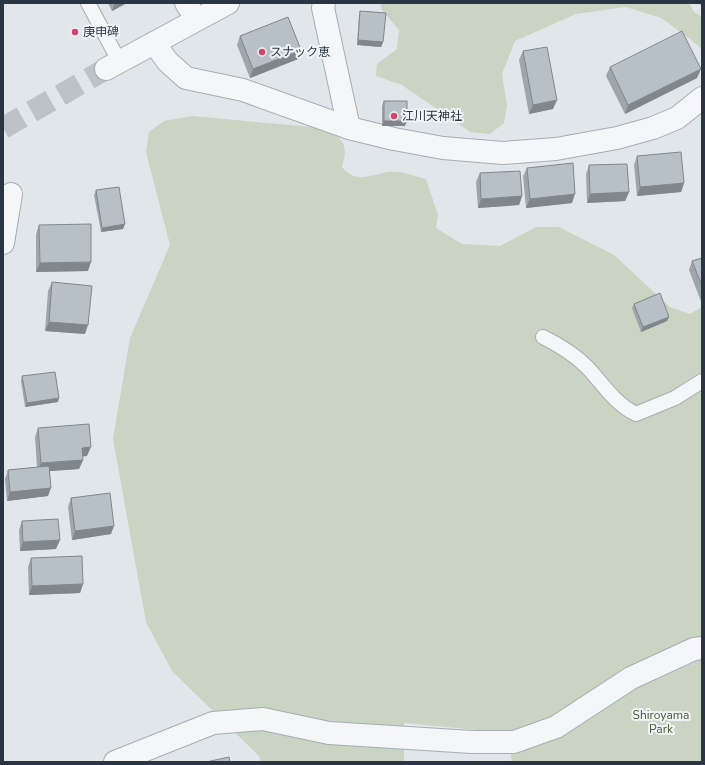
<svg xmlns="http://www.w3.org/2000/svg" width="705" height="765" font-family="'Nunito Sans','Noto Sans JP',sans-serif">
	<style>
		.green { fill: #c9d4c2 }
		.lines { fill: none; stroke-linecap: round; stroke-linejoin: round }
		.tertiary-tunnel { stroke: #bcc3c8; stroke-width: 22; stroke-dasharray: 22 11; stroke-linecap: butt }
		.service-casing { stroke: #a6adb4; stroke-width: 16 }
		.minor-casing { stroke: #a6adb4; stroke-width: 24 }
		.tertiary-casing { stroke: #a6adb4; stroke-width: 24 }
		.service { stroke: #f4f6f8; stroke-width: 14 }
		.minor { stroke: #f4f6f8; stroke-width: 22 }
		.tertiary { stroke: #f4f6f8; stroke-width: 22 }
		.wall { fill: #9ea5ab }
		.shaded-wall { fill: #81868b }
		.building { fill: #b8c0c7; stroke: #81868b }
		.poi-dot { fill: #d2436c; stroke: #f0f4f7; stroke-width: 1.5 }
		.labels { text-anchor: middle; stroke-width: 4; stroke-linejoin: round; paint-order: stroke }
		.poi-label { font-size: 12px; fill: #293542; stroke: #f0f4f7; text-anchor: start }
		.park-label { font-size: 12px; fill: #435e35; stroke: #f0f4f7 }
	</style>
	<rect width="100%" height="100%" fill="#e1e6ea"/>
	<g class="green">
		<path d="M 380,3 L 689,3 L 694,12 L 702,17 L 702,49 L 690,39 L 661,18 L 626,7 L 576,14 L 515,41 L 502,74 L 507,106 L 504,123 L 490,134 L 470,132 L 402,85 L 376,76 L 377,64 L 397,49 L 399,30 L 382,10 Z"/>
		<path d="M 192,116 L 322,128 C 343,138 349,143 342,167 C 359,188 377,169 398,172 C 407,173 417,177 426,179 L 438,215 L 436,228 L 462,244 L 500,246 L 536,227 L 559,227 L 614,255 L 670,307 L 690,314 L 702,307 L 702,653 L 659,675 L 658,679 L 702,659 L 702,762 L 512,762 L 511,755 L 519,752 L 499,732 L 404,723 L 404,762 L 261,762 L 259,756 L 172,671 L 146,622 L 113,439 L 130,338 L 170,245 L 146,152 L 149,132 L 164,121 Z"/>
	</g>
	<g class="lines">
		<path class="tertiary-tunnel" d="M 3,128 L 106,69"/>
		<defs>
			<g id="service">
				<path d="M 88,3 L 119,61"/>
				<path d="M 543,337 C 559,345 574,354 587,367 C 603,384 615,404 636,414 L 675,398 L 702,381"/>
			</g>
			<g id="minor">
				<path d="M 186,3 L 196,19"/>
				<path d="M 324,3 L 323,8 L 349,128"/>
				<path d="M 154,43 L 168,62 L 186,78 L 243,90 L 349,128 L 394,139 L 443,148 L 503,153 L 556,149 L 617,138 L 653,128 L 677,118 L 702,98"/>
				<path d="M 3,243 L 11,194"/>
				<path d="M 115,762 L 213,723 L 263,719 L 329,733 L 472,742 L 514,742 L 556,727 L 631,678 L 694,649 L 702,648"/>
			</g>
			<path id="tertiary" d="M 106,69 L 228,3"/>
		</defs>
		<use href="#service" class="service-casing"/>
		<use href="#minor" class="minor-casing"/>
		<use href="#tertiary" class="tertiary-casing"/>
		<use href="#service" class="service"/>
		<use href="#minor" class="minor"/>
		<use href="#tertiary" class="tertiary"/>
	</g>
	<g class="wall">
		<path d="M 108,3 L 127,3 L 112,11 Z"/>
		<path d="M 700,3 L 702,3 L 702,9 Z"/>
		<path d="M 360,11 L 383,42 L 381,47 L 357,45 L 359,15 Z"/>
		<path d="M 240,36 L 298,59 L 250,78 L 237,45 Z"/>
		<path d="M 523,51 L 553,109 L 529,114 L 519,60 Z"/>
		<path d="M 610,67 L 697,78 L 625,114 L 606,76 Z"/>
		<path d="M 384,101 L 405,126 L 382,126 L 382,106 Z"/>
		<path d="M 637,156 L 684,183 L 681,192 L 637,196 L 634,165 Z"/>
		<path d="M 589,165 L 629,192 L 625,201 L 587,203 L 586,174 Z"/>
		<path d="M 527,168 L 572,203 L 526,208 L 523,176 Z"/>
		<path d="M 480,173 L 522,196 L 519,205 L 478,208 L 476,182 Z"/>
		<path d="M 96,190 L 125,224 L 123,229 L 101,232 L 94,195 Z"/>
		<path d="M 39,225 L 88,271 L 36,272 L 36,234 Z"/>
		<path d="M 702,258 L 702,304 L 689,270 L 692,261 Z"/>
		<path d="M 52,282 L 85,334 L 45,331 L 48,291 Z"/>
		<path d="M 634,304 L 669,317 L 667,321 L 641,332 L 632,308 Z"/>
		<path d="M 22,376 L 58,402 L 25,407 L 21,381 Z"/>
		<path d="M 38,428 L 87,456 L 82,456 L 83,460 L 79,469 L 50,471 L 48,496 L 7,501 L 5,479 L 8,470 L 37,467 L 35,437 Z"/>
		<path d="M 71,498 L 111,534 L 72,540 L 68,507 Z"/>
		<path d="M 22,521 L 56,549 L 20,551 L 19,530 Z"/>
		<path d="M 31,558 L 83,584 L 80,593 L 29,595 L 28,567 Z"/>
	</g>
	<g class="shaded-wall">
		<path d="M 115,3 L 127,3 L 112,11 Z"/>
		<path d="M 358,40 L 383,42 L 381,47 L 357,45 Z"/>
		<path d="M 301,50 L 298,59 L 250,78 L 253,69 Z"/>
		<path d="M 701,69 L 697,78 L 625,114 L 628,105 Z"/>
		<path d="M 557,100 L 553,109 L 529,114 L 533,105 Z"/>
		<path d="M 384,121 L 407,121 L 405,126 L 382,126 Z"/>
		<path d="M 684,183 L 681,192 L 637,196 L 640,187 Z"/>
		<path d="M 629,192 L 625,201 L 587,203 L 590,194 Z"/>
		<path d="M 575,194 L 572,203 L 526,208 L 530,199 Z"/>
		<path d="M 522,196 L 519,205 L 478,208 L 481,199 Z"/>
		<path d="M 125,224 L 123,229 L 101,232 L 102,228 Z"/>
		<path d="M 91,262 L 88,271 L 36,272 L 40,263 Z"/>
		<path d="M 669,317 L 667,321 L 641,332 L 643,327 Z"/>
		<path d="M 49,322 L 88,325 L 85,334 L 45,331 Z"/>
		<path d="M 59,398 L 58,402 L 25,407 L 27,403 Z"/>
		<path d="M 91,447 L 87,456 L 79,457 L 82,448 Z"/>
		<path d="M 83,460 L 79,469 L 37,472 L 41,463 Z"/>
		<path d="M 51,488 L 48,496 L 7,501 L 10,492 Z"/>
		<path d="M 114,526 L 111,534 L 72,540 L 75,531 Z"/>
		<path d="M 60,540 L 56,549 L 20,551 L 23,542 Z"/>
		<path d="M 83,584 L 80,593 L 29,595 L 32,586 Z"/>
	</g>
	<g class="building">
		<path d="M 360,11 L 386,13 L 383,42 L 358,40 Z"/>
		<path d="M 288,17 L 301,50 L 253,69 L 240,36 Z"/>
		<path d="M 682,31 L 701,69 L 628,105 L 610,67 Z"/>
		<path d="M 547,47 L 557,100 L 533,105 L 523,51 Z"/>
		<rect x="384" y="101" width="23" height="20"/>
		<path d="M 681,152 L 684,183 L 640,187 L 637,156 Z"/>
		<path d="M 573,163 L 575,194 L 530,199 L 527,168 Z"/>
		<path d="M 627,164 L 629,192 L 590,194 L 589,165 Z"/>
		<path d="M 520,171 L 522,196 L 481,199 L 480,173 Z"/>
		<path d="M 119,187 L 125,224 L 102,228 L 96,190 Z"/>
		<path d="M 91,224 L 91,262 L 40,263 L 39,225 Z"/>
		<path d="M 702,258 L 702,286 L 692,261 Z"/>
		<path d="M 52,282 L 92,286 L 88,325 L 49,322 Z"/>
		<path d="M 660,293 L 669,317 L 643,327 L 634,304 Z"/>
		<path d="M 55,372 L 59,398 L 27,403 L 22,376 Z"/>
		<path d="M 89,424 L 91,447 L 82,448 L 83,460 L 41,463 L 38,428 Z"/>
		<path d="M 49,466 L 51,488 L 10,492 L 8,470 Z"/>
		<path d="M 110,493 L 114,526 L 75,531 L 71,498 Z"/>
		<path d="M 58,519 L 60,540 L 23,542 L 22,521 Z"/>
		<path d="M 82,556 L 83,584 L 32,586 L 31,558 Z"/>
		<path d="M 229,757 L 230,762 L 206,762 Z"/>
	</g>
	<g class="poi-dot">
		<circle cx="75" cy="32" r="4"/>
		<circle cx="262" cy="52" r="4"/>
		<circle cx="394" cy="116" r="4"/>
	</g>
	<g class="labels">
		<g class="poi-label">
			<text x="83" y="36">庚申碑</text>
			<text x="270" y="56">スナック恵</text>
			<text x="402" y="120">江川天神社</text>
		</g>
		<g class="park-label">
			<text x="661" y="719">Shiroyama<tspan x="661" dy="14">Park</tspan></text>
		</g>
	</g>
	<rect width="705" height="765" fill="none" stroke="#293542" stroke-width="8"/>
</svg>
